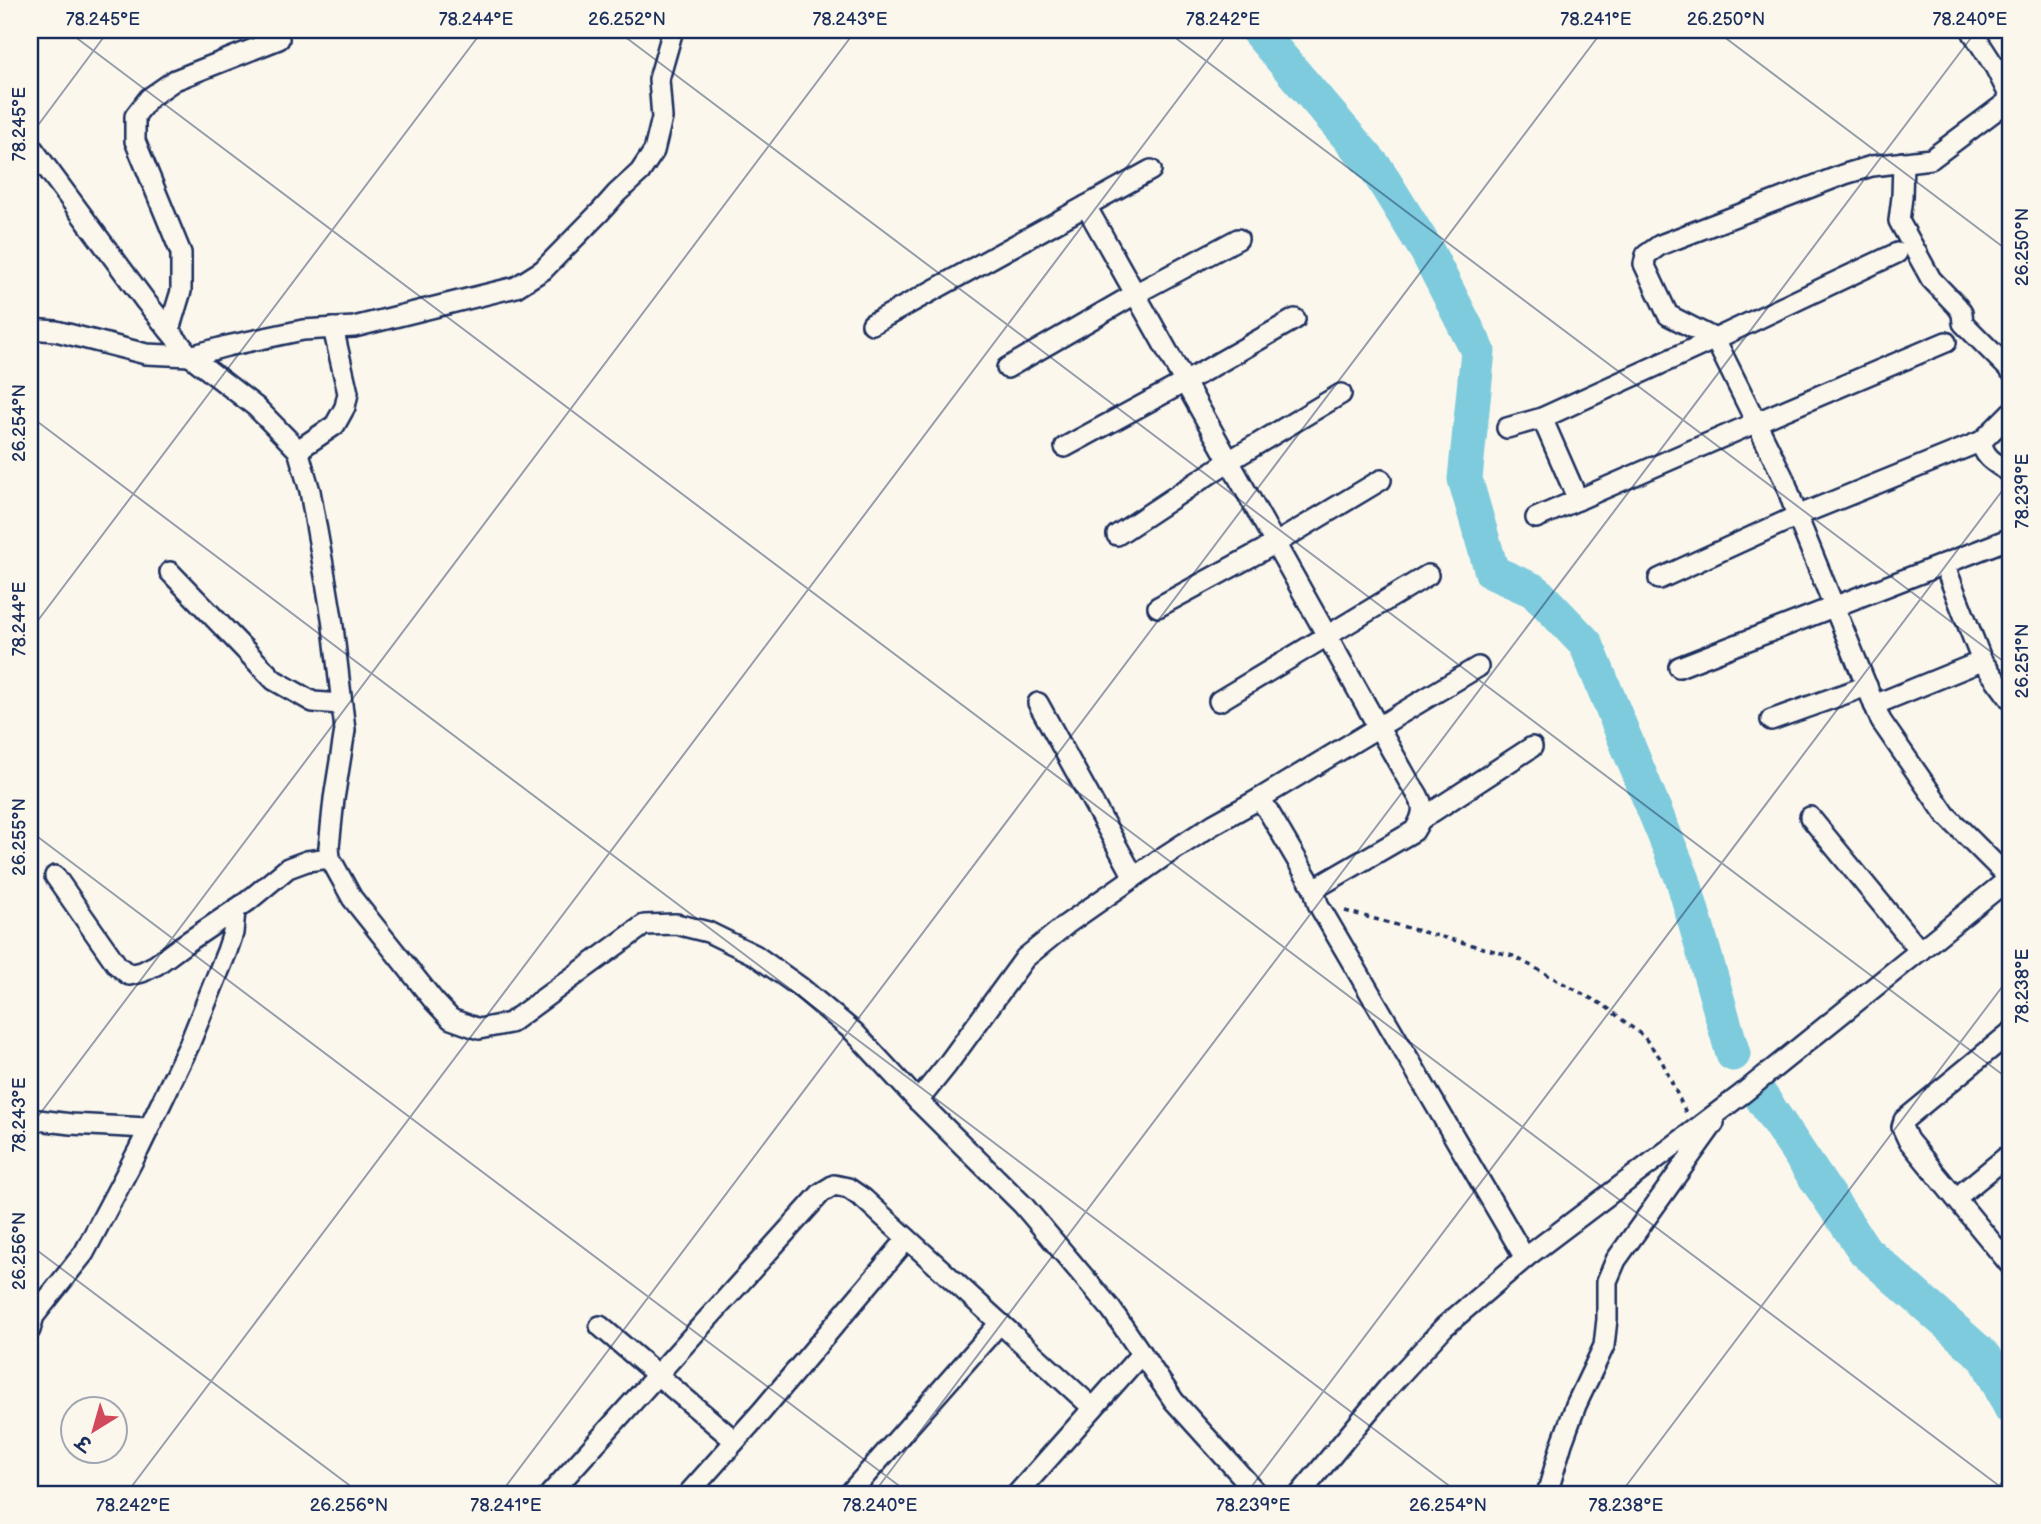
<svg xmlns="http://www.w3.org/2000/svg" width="2041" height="1524" font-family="'Balsamiq Sans','Playpen Sans Deva',sans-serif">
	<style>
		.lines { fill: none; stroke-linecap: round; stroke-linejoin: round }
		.river { stroke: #7ecbdd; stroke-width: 35 }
		.minor-casing { stroke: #1b2f5e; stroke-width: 24 }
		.path { stroke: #1b2f5e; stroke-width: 3.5; stroke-dasharray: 5 5; stroke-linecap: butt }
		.minor { stroke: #fbf7ec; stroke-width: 19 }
		.ticks { fill: none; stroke: #1b2f5e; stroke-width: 2; stroke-opacity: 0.45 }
		.neatline { fill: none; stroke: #1b2f5e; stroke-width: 2.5 }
		.ticks-label { font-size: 18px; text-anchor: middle; fill: #1b2f5e }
	</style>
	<rect width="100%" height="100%" fill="#fbf7ec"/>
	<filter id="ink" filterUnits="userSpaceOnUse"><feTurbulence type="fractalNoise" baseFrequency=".0143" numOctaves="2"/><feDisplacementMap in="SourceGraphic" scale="14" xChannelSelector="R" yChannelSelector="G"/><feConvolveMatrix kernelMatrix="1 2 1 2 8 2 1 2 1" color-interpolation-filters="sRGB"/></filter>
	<g filter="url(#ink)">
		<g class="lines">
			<g class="river">
				<path d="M 1257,30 L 1377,170 L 1427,251 L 1478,351 L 1465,479 L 1492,572 L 1535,591 L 1586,644 L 1683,880 L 1733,1054"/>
				<path d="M 1760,1095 L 1865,1251 L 1986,1358 L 2011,1408"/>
			</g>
			<defs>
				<g id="minor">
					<path d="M 1979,30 L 1973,33 L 1995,67 L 2011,99 L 1931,159 L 1872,166 L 1845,174 L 1660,245 L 1646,255 L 1644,264 L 1668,315 L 1715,339 L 1785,481 L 1797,516 L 1881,721 L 1946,815 L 2010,879"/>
					<path d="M 30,145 L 146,302 L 190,356 L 256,407 L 298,450 L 310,491 L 325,576 L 332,618 L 345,730 L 334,799 L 329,847 L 330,858 L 352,898 L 434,1001 L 451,1019 L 479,1029 L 510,1023 L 644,925 L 676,924 L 708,932 L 755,955 L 800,987 L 854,1032 L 918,1101 L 1023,1205 L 1111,1309 L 1174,1401 L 1258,1494"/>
					<path d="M 1903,162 L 1902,197 L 1899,221 L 1931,279 L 1957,306 L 1962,313 L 1963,323 L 2011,371"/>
					<path d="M 1086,206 L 1408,780 C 1422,801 1429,808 1414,831 L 1314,889 L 1318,904 L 1525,1258"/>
					<path d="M 872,324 L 1151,170"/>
					<path d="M 30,329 L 56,331 L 146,354 L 190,356 L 227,346 L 303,330 L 354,327 L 516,287 L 543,270 L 601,211 L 617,193 L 640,172 L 654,151 L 662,118 L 659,79 L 673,30"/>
					<path d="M 169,330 L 181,291 L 181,253 L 135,141 L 135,116 L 149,98 L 175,80 L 279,39"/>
					<path d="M 1007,368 L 1135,294 L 1238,239"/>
					<path d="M 2011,412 L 1982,441 C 1982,458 1999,465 2011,473"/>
					<path d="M 1542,418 L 1715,339 L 1897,253"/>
					<path d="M 1507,428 L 1542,418 L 1578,500"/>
					<path d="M 1065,447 L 1185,382 L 1295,319"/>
					<path d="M 298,450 L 335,425 L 345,407 L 348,393 L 333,328"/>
					<path d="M 1536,518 L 1757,422 L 1946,342"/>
					<path d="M 1117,535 L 1229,461 L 1341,394"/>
					<path d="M 1944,564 L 1982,661 L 2011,700"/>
					<path d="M 170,572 L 274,680 L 313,702 L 341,704"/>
					<path d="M 1659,579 L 1797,516 L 1982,441"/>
					<path d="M 1158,607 L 1276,543 L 1381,480"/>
					<path d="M 1679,667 L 2011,538"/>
					<path d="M 1219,701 L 1428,575"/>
					<path d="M 1038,703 L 1134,877"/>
					<path d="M 1874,705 L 1982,661"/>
					<path d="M 1771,720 L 1867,686"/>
					<path d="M 1259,799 L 1478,667"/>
					<path d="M 1810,817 L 1920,951"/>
					<path d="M 1423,818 L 1532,747"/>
					<path d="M 55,876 L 117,965 L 129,975 L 142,972 L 156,965 L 183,945 L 248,901 L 288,868 L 307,861 L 330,858"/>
					<path d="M 2011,1032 L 1904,1120 L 1902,1127 L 1908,1140 L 2011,1266"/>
					<path d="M 918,1101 L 947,1065 L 1025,958 L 1067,924 L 1163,857 L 1214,824 L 1259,799 L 1267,809 L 1314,889"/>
					<path d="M 30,1119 L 71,1124 L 147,1128"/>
					<path d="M 1956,1198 L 2011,1153"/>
					<path d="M 600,1326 L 735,1441"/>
					<path d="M 30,1330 L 34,1316 L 84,1253 L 139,1149 L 189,1045 L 227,951 L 233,933 L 235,910"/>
					<path d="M 550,1494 L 821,1193 L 834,1185 L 848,1188 L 864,1199 L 1093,1408"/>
					<path d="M 688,1494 L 762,1411 L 907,1239"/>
					<path d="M 849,1494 L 1000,1323"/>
					<path d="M 1017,1494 L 1142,1353"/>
					<path d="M 1300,1494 L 1387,1389 L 1444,1327 L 1525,1258 L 1742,1094 L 2011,877"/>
					<path d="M 1547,1494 L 1562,1443 L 1576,1405 L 1604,1346 L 1607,1319 L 1607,1281 L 1616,1260 L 1714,1123"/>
				</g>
			</defs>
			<use href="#minor" class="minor-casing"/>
			<path class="path" d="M 1345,911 L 1513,956 L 1605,1006 L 1644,1037 L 1661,1059 L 1686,1113"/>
			<use href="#minor" class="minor"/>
		</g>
	</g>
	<path class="ticks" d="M 66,30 L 2010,1494M 616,30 L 2011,1081M 1165,30 L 2011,667M 1715,30 L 2011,253M 30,136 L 109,30M 30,416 L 1460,1494M 30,631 L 483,30M 30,831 L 910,1494M 30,1127 L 856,30M 30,1245 L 361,1494M 126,1494 L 1230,30M 500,1494 L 1603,30M 873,1494 L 1977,30M 1246,1494 L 2011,479M 1620,1494 L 2011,975M 1993,1494 L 2011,1470"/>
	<rect width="2041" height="1524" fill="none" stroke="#fbf7ec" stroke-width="77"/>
	<g transform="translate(94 1430) rotate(217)"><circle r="33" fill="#fbf7ec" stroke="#a1a7b3" stroke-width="2"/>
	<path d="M0-5L12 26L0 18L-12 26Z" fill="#d1495b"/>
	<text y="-10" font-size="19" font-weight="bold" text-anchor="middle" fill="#1b2f5e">उ</text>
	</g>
	<rect x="38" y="38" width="1964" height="1448" class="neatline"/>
	<g class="ticks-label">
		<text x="103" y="25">78.245°E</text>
		<text x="476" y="25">78.244°E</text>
		<text x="627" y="25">26.252°N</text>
		<text x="850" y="25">78.243°E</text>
		<text x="1223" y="25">78.242°E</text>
		<text x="1596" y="25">78.241°E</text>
		<text x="1726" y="25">26.250°N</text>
		<text x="1970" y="25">78.240°E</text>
		<text transform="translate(19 124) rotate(-90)" y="6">78.245°E</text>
		<text transform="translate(2022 247) rotate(-90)" y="6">26.250°N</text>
		<text transform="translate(19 423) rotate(-90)" y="6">26.254°N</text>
		<text transform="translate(2022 491) rotate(-90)" y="6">78.239°E</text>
		<text transform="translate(19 619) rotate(-90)" y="6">78.244°E</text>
		<text transform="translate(2022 661) rotate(-90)" y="6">26.251°N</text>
		<text transform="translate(19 837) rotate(-90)" y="6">26.255°N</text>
		<text transform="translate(2022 986) rotate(-90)" y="6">78.238°E</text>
		<text transform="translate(19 1115) rotate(-90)" y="6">78.243°E</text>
		<text transform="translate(19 1251) rotate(-90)" y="6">26.256°N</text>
		<text x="133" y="1511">78.242°E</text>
		<text x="349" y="1511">26.256°N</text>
		<text x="506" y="1511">78.241°E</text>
		<text x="880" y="1511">78.240°E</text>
		<text x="1253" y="1511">78.239°E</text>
		<text x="1448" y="1511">26.254°N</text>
		<text x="1626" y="1511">78.238°E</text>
	</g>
</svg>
